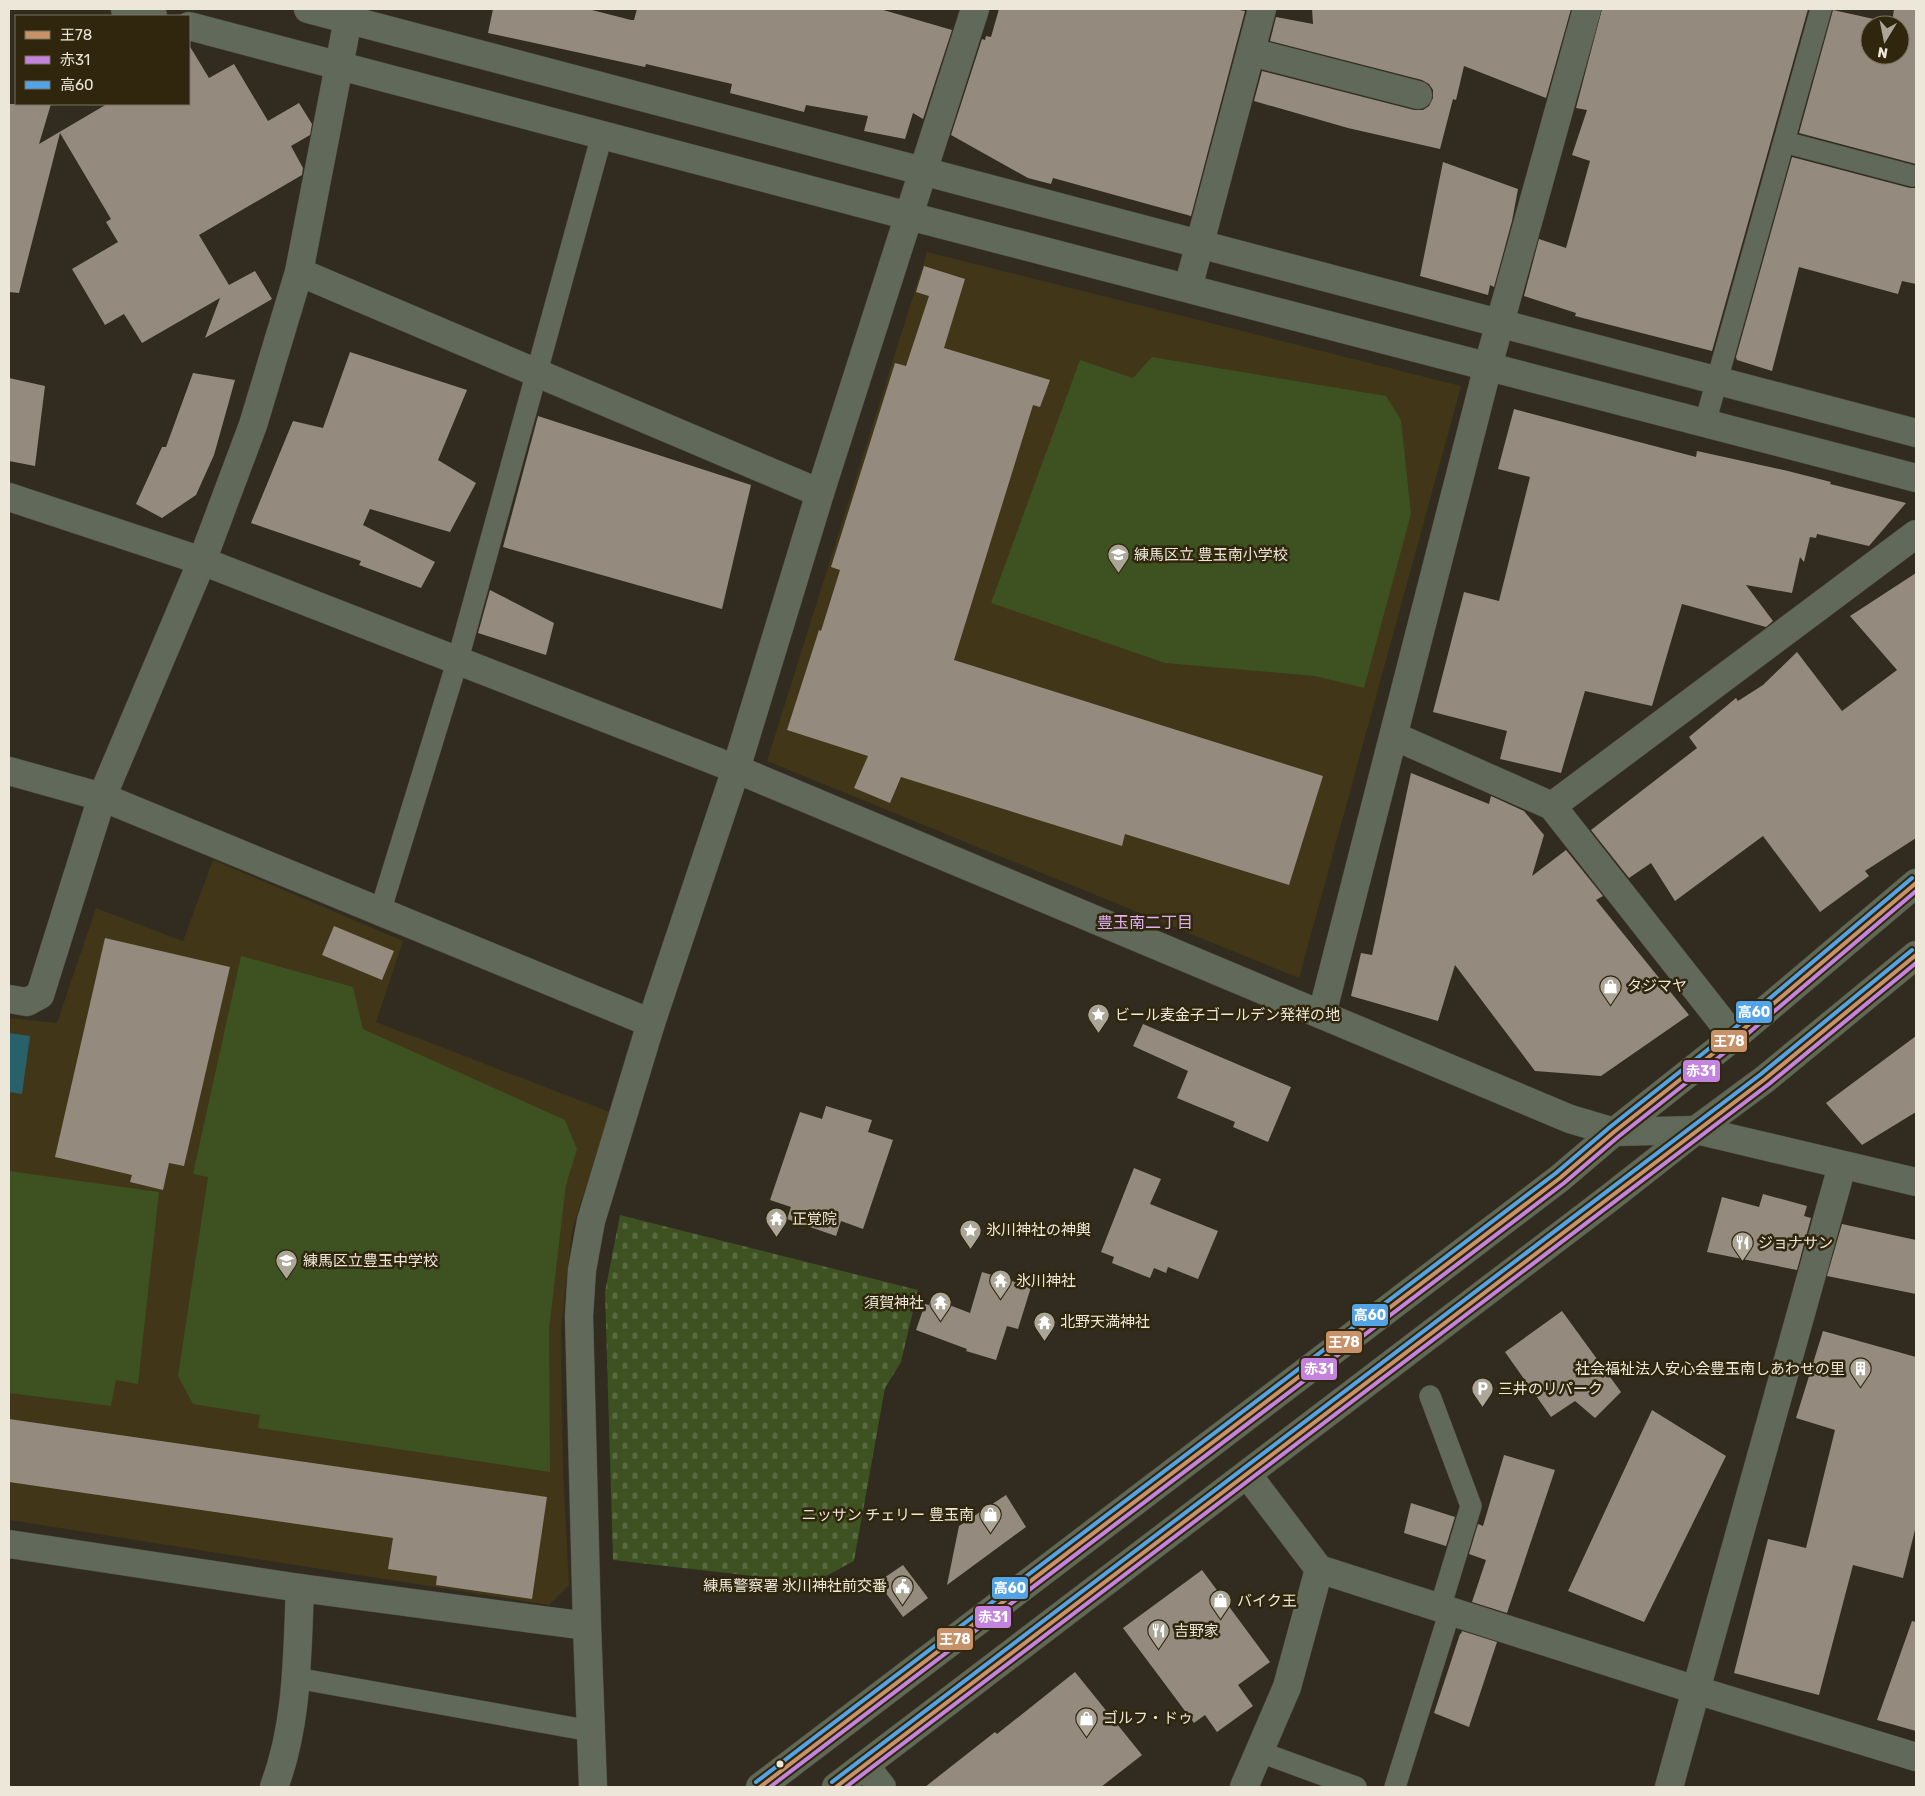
<svg xmlns="http://www.w3.org/2000/svg" width="1925" height="1796" font-family="Rubik,'Noto Sans JP',sans-serif">
	<style>
		.built { fill: #413618 }
		.cemetery { fill: url(#cemetery-stones) }
		.pitch { fill: #3d5121 }
		.water { fill: #29616a }
		.building { fill: #958a7e; fill-rule: evenodd }
		.lines { fill: none; stroke-linecap: round; stroke-linejoin: round }
		.service-casing { stroke: #4d493e; stroke-width: 22 }
		.minor-casing { stroke: #4d493e; stroke-width: 29 }
		.tertiary-casing { stroke: #4d493e; stroke-width: 29 }
		.primary-casing { stroke: #4d493e; stroke-width: 29 }
		.service { stroke: #616a5a; stroke-width: 21 }
		.minor { stroke: #616a5a; stroke-width: 28 }
		.tertiary { stroke: #616a5a; stroke-width: 28 }
		.primary { stroke: #606856; stroke-width: 28 }
		.bus-1-casing { stroke: #2f260d; stroke-width: 8 }
		.bus-2-casing { stroke: #2f260d; stroke-width: 8 }
		.bus-3-casing { stroke: #2f260d; stroke-width: 8 }
		.bus-1 { stroke: #c7916a; stroke-width: 4 }
		.bus-2 { stroke: #c483df; stroke-width: 4 }
		.bus-3 { stroke: #53a3e8; stroke-width: 4 }
		.bus-dot { fill: #ede7d9; stroke: #2f260d; stroke-width: 2 }
		.labels { text-anchor: middle; stroke-width: 5; stroke-linejoin: round; paint-order: stroke }
		.poi-label { font-size: 15px; fill: #ede7d9; stroke: #2f260d; text-anchor: start }
		.neighbourhood-label { font-size: 16px; fill: #deb0f0; stroke: #2f260d }
		.line-badge { stroke: #2f260d; stroke-width: 2 }
		.badge-label { font-size: 14px; text-anchor: middle; font-weight: bold; fill: #fff }
	</style>
	<defs>
		<pattern id="cemetery-stones" width="16" height="16" patternUnits="userSpaceOnUse" patternTransform="scale(1.25)"><rect width="16" height="16" fill="#3d5121"/><path d="M2 7V4a2 2 0 0 1 4 0v3zM10 15v-3a2 2 0 0 1 4 0v3z" fill="#596a41"/></pattern>
	</defs>
	<rect width="100%" height="100%" fill="#312c1f"/>
	<g class="built">
		<path d="M 927,252 L 1461,386 L 1299,978 L 767,761 Z"/>
		<path d="M 213,860 L 403,941 L 376,1022 L 610,1112 L 572,1230 L 561,1330 L 563,1470 L 569,1585 L 549,1605 L 9,1520 L 9,1018 L 57,1023 L 96,908 L 183,941 Z"/>
	</g>
	<path class="cemetery" d="M 620,1215 L 918,1290 L 901,1362 L 885,1388 L 854,1561 L 813,1583 L 613,1560 L 605,1292 Z"/>
	<g class="pitch">
		<path d="M 1152,357 L 1386,396 L 1401,420 L 1411,514 L 1364,688 L 1315,676 L 1165,663 L 991,603 L 1080,360 L 1133,378 Z"/>
		<path d="M 241,956 L 353,987 L 363,1029 L 565,1120 L 577,1149 L 566,1185 L 549,1329 L 550,1472 L 258,1428 L 260,1415 L 193,1404 L 178,1376 L 208,1177 L 193,1174 Z"/>
		<path d="M 9,1171 L 159,1192 L 138,1384 L 116,1380 L 111,1406 L 9,1393 Z"/>
	</g>
	<path class="water" d="M 9,1033 L 30,1036 L 22,1094 L 9,1092 Z"/>
	<g class="building">
		<path d="M 493,9 L 588,9 L 631,20 L 634,20 L 637,9 L 880,9 L 952,30 L 923,119 L 913,113 L 905,139 L 864,131 L 868,116 L 806,105 L 804,112 L 730,93 L 732,84 L 646,64 L 645,67 L 488,33 Z"/>
		<path d="M 999,9 L 1234,9 L 1245,11 L 1191,216 L 1053,178 L 1051,184 L 1028,178 L 951,135 L 982,39 L 985,40 L 986,36 L 991,37 Z"/>
		<path d="M 1312,9 L 1571,9 L 1546,98 L 1464,66 L 1456,100 L 1453,99 L 1440,149 L 1348,128 L 1254,101 L 1262,71 L 1414,110 L 1423,110 L 1429,106 L 1433,98 L 1433,90 L 1429,84 L 1422,80 L 1270,41 L 1276,17 L 1313,24 Z"/>
		<path d="M 1602,9 L 1808,9 L 1712,351 L 1575,316 L 1576,313 L 1524,296 L 1539,239 L 1566,248 L 1590,161 L 1572,155 L 1587,110 L 1576,108 Z"/>
		<path d="M 1894,9 L 1916,9 L 1916,164 L 1799,133 L 1833,10 L 1892,23 ZM 1870,25 L 1900,25 L 1900,55 L 1870,55 Z"/>
		<path d="M 189,45 L 209,78 L 234,64 L 268,121 L 299,103 L 312,124 L 310,135 L 291,146 L 303,168 L 302,175 L 199,235 L 229,285 L 255,271 L 272,299 L 205,338 L 220,298 L 142,343 L 124,314 L 105,325 L 72,269 L 118,242 L 106,222 L 111,219 L 60,133 L 19,293 L 9,292 L 9,104 L 51,104 L 39,144 L 107,104 L 189,104 Z"/>
		<path d="M 1792,157 L 1910,188 L 1916,188 L 1916,284 L 1902,281 L 1898,294 L 1799,267 L 1772,371 L 1737,360 L 1736,357 Z"/>
		<path d="M 1443,162 L 1518,189 L 1512,221 L 1494,287 L 1490,285 L 1488,295 L 1420,276 Z"/>
		<path d="M 924,266 L 965,279 L 944,348 L 1050,380 L 1040,407 L 1033,405 L 954,660 L 1323,776 L 1289,885 L 1125,834 L 1122,846 L 901,777 L 890,803 L 854,788 L 868,756 L 787,730 L 819,630 L 821,631 L 840,570 L 831,567 L 895,363 L 906,366 L 929,296 L 916,292 Z"/>
		<path d="M 350,352 L 467,390 L 438,460 L 476,483 L 450,532 L 370,509 L 363,525 L 435,562 L 421,588 L 359,565 L 361,561 L 251,523 L 293,421 L 323,428 Z"/>
		<path d="M 193,373 L 235,380 L 214,455 L 196,495 L 162,518 L 136,504 L 162,447 L 166,447 Z"/>
		<path d="M 9,378 L 45,386 L 35,466 L 9,461 Z"/>
		<path d="M 1514,409 L 1696,457 L 1697,451 L 1788,471 L 1831,482 L 1830,484 L 1906,503 L 1869,546 L 1817,534 L 1816,538 L 1810,537 L 1804,562 L 1800,557 L 1792,593 L 1746,585 L 1773,621 L 1766,627 L 1682,604 L 1652,706 L 1585,691 L 1561,773 L 1500,759 L 1507,731 L 1433,712 L 1464,592 L 1499,601 L 1530,477 L 1498,469 Z"/>
		<path d="M 538,416 L 751,485 L 722,609 L 503,547 Z"/>
		<path d="M 1916,573 L 1916,838 L 1865,871 L 1869,876 L 1820,912 L 1763,836 L 1675,901 L 1651,863 L 1629,878 L 1591,830 L 1697,748 L 1689,737 L 1736,698 L 1738,701 L 1763,685 L 1797,652 L 1842,711 L 1897,670 L 1850,616 Z"/>
		<path d="M 490,590 L 554,623 L 546,655 L 478,633 Z"/>
		<path d="M 1411,773 L 1489,804 L 1491,796 L 1524,811 L 1544,835 L 1532,876 L 1566,850 L 1603,896 L 1596,900 L 1689,1015 L 1601,1076 L 1535,1071 L 1455,965 L 1438,1021 L 1351,996 L 1361,953 L 1372,955 Z"/>
		<path d="M 334,926 L 394,951 L 382,980 L 322,955 Z"/>
		<path d="M 105,938 L 230,967 L 184,1166 L 169,1163 L 163,1190 L 130,1182 L 132,1175 L 55,1157 Z"/>
		<path d="M 1143,1024 L 1291,1087 L 1268,1142 L 1233,1127 L 1235,1122 L 1177,1098 L 1188,1071 L 1133,1046 Z"/>
		<path d="M 1916,1036 L 1916,1112 L 1862,1145 L 1826,1103 Z"/>
		<path d="M 826,1106 L 872,1120 L 868,1132 L 893,1140 L 863,1229 L 841,1221 L 836,1236 L 787,1219 L 791,1207 L 770,1200 L 800,1112 L 822,1119 Z"/>
		<path d="M 1134,1168 L 1161,1179 L 1150,1204 L 1218,1231 L 1198,1279 L 1168,1267 L 1166,1273 L 1154,1268 L 1150,1278 L 1112,1263 L 1114,1257 L 1101,1252 Z"/>
		<path d="M 1763,1194 L 1807,1206 L 1804,1216 L 1811,1218 L 1797,1270 L 1707,1252 L 1722,1197 L 1759,1207 Z"/>
		<path d="M 1842,1224 L 1916,1240 L 1916,1294 L 1827,1276 Z"/>
		<path d="M 982,1272 L 1031,1287 L 1018,1329 L 1007,1326 L 996,1360 L 966,1351 L 967,1349 L 916,1330 L 925,1304 L 929,1305 L 931,1298 L 970,1313 Z"/>
		<path d="M 1562,1311 L 1621,1392 L 1595,1418 L 1575,1401 L 1551,1417 L 1505,1352 Z"/>
		<path d="M 1823,1331 L 1916,1357 L 1916,1526 L 1903,1578 L 1853,1565 L 1819,1695 L 1734,1673 L 1768,1539 L 1806,1548 L 1835,1430 L 1796,1418 Z"/>
		<path d="M 1652,1410 L 1726,1456 L 1644,1622 L 1568,1591 Z"/>
		<path d="M 9,1419 L 547,1497 L 532,1599 L 436,1585 L 437,1576 L 388,1569 L 393,1538 L 9,1482 Z"/>
		<path d="M 1504,1455 L 1555,1470 L 1507,1613 L 1472,1602 L 1486,1560 L 1469,1554 L 1478,1524 L 1483,1526 Z"/>
		<path d="M 1006,1495 L 1026,1527 L 947,1585 L 959,1526 Z"/>
		<path d="M 1411,1503 L 1455,1517 L 1446,1546 L 1404,1533 Z"/>
		<path d="M 903,1565 L 928,1598 L 903,1617 L 878,1582 Z"/>
		<path d="M 1202,1570 L 1270,1662 L 1238,1685 L 1253,1706 L 1217,1732 L 1205,1715 L 1194,1723 L 1123,1628 Z"/>
		<path d="M 1912,1621 L 1916,1622 L 1916,1731 L 1877,1720 Z"/>
		<path d="M 1462,1631 L 1497,1642 L 1469,1727 L 1434,1713 L 1460,1634 L 1461,1634 Z"/>
		<path d="M 1075,1672 L 1142,1755 L 1101,1787 L 925,1787 L 995,1732 L 997,1734 Z"/>
	</g>
	<g class="lines">
		<defs>
			<g id="service">
				<path d="M 1784,142 L 1913,176"/>
				<path d="M 1705,423 L 1821,9"/>
				<path d="M 380,912 L 458,659 L 602,135"/>
				<path d="M 1430,1396 L 1471,1506 L 1440,1608"/>
				<path d="M 296,1678 L 591,1731"/>
				<path d="M 1260,1752 L 1356,1787"/>
				<path d="M 1395,1787 L 1450,1611"/>
			</g>
			<g id="minor">
				<path d="M 125,9 L 153,16"/>
				<path d="M 308,9 L 1916,433"/>
				<path d="M 189,26 L 909,216 L 1916,478"/>
				<path d="M 1251,52 L 1418,95"/>
				<path d="M 299,272 L 820,493"/>
				<path d="M 1188,288 L 1262,9"/>
				<path d="M 1394,736 L 1552,806 L 1734,1037"/>
				<path d="M 9,771 L 102,797 L 651,1023"/>
				<path d="M 1552,806 L 1916,534"/>
				<path d="M 9,999 L 27,1002 L 40,995 L 102,797 L 202,561 L 253,425 L 299,272 L 350,9"/>
				<path d="M 1322,1014 L 1488,366 L 1587,9"/>
				<path d="M 1247,1474 L 1319,1569 L 1696,1690 L 1916,1757"/>
				<path d="M 9,1544 L 300,1588 L 587,1626"/>
				<path d="M 865,1766 L 882,1787"/>
				<path d="M 274,1787 C 298,1724 297,1655 300,1588"/>
				<path d="M 1244,1787 L 1287,1687 L 1319,1569"/>
				<path d="M 1669,1787 L 1842,1166"/>
			</g>
			<g id="tertiary">
				<path d="M 9,497 L 202,561 L 736,769 L 1570,1119 L 1614,1132 L 1696,1130 L 1916,1182"/>
				<path d="M 593,1787 L 587,1626 L 579,1316 L 582,1270 L 591,1221 L 651,1023 L 736,769 L 820,493 L 975,9"/>
			</g>
			<g id="primary">
				<path d="M 760,1787 L 1560,1178 L 1614,1132 L 1734,1037 L 1916,883"/>
				<path d="M 836,1787 L 1612,1196 L 1696,1130 L 1765,1079 L 1916,955"/>
			</g>
		</defs>
		<use href="#service" class="service-casing"/>
		<use href="#minor" class="minor-casing"/>
		<use href="#tertiary" class="tertiary-casing"/>
		<use href="#primary" class="primary-casing"/>
		<use href="#service" class="service"/>
		<use href="#minor" class="minor"/>
		<use href="#tertiary" class="tertiary"/>
		<use href="#primary" class="primary"/>
		<defs>
			<g id="bus-1">
				<path d="M 760,1787 L 1560,1178 L 1614,1132 L 1734,1037 L 1916,883"/>
				<path d="M 836,1787 L 1765,1079 L 1916,955"/>
			</g>
			<g id="bus-2">
				<path d="M 770,1787 L 1564,1183 L 1618,1137 L 1738,1042 L 1916,891"/>
				<path d="M 846,1787 L 1769,1084 L 1916,963"/>
			</g>
			<g id="bus-3">
				<path d="M 756,1782 L 1556,1173 L 1610,1127 L 1730,1032 L 1912,878"/>
				<path d="M 832,1782 L 1761,1074 L 1912,950"/>
			</g>
		</defs>
		<use href="#bus-1" class="bus-1-casing"/>
		<use href="#bus-2" class="bus-2-casing"/>
		<use href="#bus-3" class="bus-3-casing"/>
		<use href="#bus-1" class="bus-1"/>
		<use href="#bus-2" class="bus-2"/>
		<use href="#bus-3" class="bus-3"/>
	</g>
	<defs>
		<symbol id="school-pin" viewBox="-11 -11 22 30"><path d="M0 17L-7.5 6A9.5 9.5 0 1 1 7.5 6Z" fill="#aba698" stroke="#2f260d"/><path d="M0-5L7-2L0 1L-7-2ZM-4 1L0 2.5L4 1V4Q0 6-4 4Z" fill="#fff"/></symbol>
		<symbol id="shop-pin" viewBox="-11 -11 22 30"><path d="M0 17L-7.5 6A9.5 9.5 0 1 1 7.5 6Z" fill="#aba698" stroke="#2f260d"/><path d="M-5-2.5h2.3a2.7 3.5 0 0 1 5.4 0H5L5.5 6h-11ZM-1.5-2.5h3a1.5 2.3 0 0 0-3 0Z" fill="#fff"/></symbol>
		<symbol id="sight-pin" viewBox="-11 -11 22 30"><path d="M0 17L-7.5 6A9.5 9.5 0 1 1 7.5 6Z" fill="#aba698" stroke="#2f260d"/><path d="M0-6L1.8-2.2L6-1.7L2.9 1.2L3.7 5.4L0 3.3L-3.7 5.4L-2.9 1.2L-6-1.7L-1.8-2.2Z" fill="#fff"/></symbol>
		<symbol id="temple-pin" viewBox="-11 -11 22 30"><path d="M0 17L-7.5 6A9.5 9.5 0 1 1 7.5 6Z" fill="#aba698" stroke="#2f260d"/><path d="M0-6L5-2H3V0L6.5 2.5H4V6H1.5V3h-3V6H-4V2.5H-6.5L-3 0V-2H-5Z" fill="#fff"/></symbol>
		<symbol id="restaurant-pin" viewBox="-11 -11 22 30"><path d="M0 17L-7.5 6A9.5 9.5 0 1 1 7.5 6Z" fill="#aba698" stroke="#2f260d"/><path d="M-5-6h1v4h1v-4h1v4h1v-4h1v5L-1.5 .5V6h-2V.5L-5-1ZM5-6V6H3V1.5H1.5Q1.5-4 5-6Z" fill="#fff"/></symbol>
		<symbol id="building-pin" viewBox="-11 -11 22 30"><path d="M0 17L-7.5 6A9.5 9.5 0 1 1 7.5 6Z" fill="#aba698" stroke="#2f260d"/><path d="M-4-6H4V6H1V3H-1V6H-4ZM-2.5-4.3h1.7v1.8h-1.7ZM.8-4.3h1.7v1.8H.8ZM-2.5-1h1.7V.8h-1.7ZM.8-1h1.7V.8H.8Z" fill="#fff"/></symbol>
		<symbol id="parking-pin" viewBox="-11 -11 22 30"><path d="M0 17L-7.5 6A9.5 9.5 0 1 1 7.5 6Z" fill="#aba698" stroke="#2f260d"/><path d="M-3.5-5.5H1a3.5 3.5 0 0 1 0 7H-1V5.5H-3.5ZM-1-3.4V-.6H.8a1.4 1.4 0 0 0 0-2.8Z" fill="#fff"/></symbol>
		<symbol id="civic-pin" viewBox="-11 -11 22 30"><path d="M0 17L-7.5 6A9.5 9.5 0 1 1 7.5 6Z" fill="#aba698" stroke="#2f260d"/><path d="M-.6-6.5H3V-4.5H.6V-3L4-1V1h2V6H-6V1h2V-1L-.6-3ZM-1.2 2.5V6h2.4V2.5Z" fill="#fff"/></symbol>
	</defs>
	<g fill-rule="evenodd">
		<use href="#school-pin" x="1106" y="542" width="25" height="34"/>
		<use href="#shop-pin" x="1598" y="974" width="25" height="34"/>
		<use href="#sight-pin" x="1086" y="1002" width="25" height="34"/>
		<use href="#temple-pin" x="764" y="1206" width="25" height="34"/>
		<use href="#sight-pin" x="958" y="1218" width="25" height="34"/>
		<use href="#restaurant-pin" x="1730" y="1230" width="25" height="34"/>
		<use href="#school-pin" x="274" y="1248" width="25" height="34"/>
		<use href="#temple-pin" x="988" y="1268" width="25" height="34"/>
		<use href="#temple-pin" x="928" y="1290" width="25" height="34"/>
		<use href="#temple-pin" x="1032" y="1310" width="25" height="34"/>
		<use href="#building-pin" x="1848" y="1356" width="25" height="34"/>
		<use href="#parking-pin" x="1470" y="1376" width="25" height="34"/>
		<use href="#shop-pin" x="978" y="1502" width="25" height="34"/>
		<use href="#civic-pin" x="890" y="1574" width="25" height="34"/>
		<use href="#shop-pin" x="1208" y="1588" width="25" height="34"/>
		<use href="#restaurant-pin" x="1146" y="1618" width="25" height="34"/>
		<use href="#shop-pin" x="1074" y="1706" width="25" height="34"/>
	</g>
	<circle class="bus-dot" cx="780" cy="1764" r="4.5"/>
	<g class="labels">
		<g class="poi-label">
			<text x="1134" y="560">練馬区立 豊玉南小学校</text>
			<text x="1627" y="991">タジマヤ</text>
			<text x="1115" y="1020">ビール麦金子ゴールデン発祥の地</text>
			<text x="792" y="1224">正覚院</text>
			<text x="986" y="1235">氷川神社の神輿</text>
			<text x="1758" y="1248">ジョナサン</text>
			<text x="303" y="1266">練馬区立豊玉中学校</text>
			<text x="1016" y="1286">氷川神社</text>
			<text x="924" y="1308" text-anchor="end">須賀神社</text>
			<text x="1060" y="1327">北野天満神社</text>
			<text x="1845" y="1374" text-anchor="end">社会福祉法人安心会豊玉南しあわせの里</text>
			<text x="1498" y="1394">三井のリパーク</text>
			<text x="974" y="1520" text-anchor="end">ニッサン チェリー 豊玉南</text>
			<text x="887" y="1591" text-anchor="end">練馬警察署 氷川神社前交番</text>
			<text x="1237" y="1606">バイク王</text>
			<text x="1174" y="1636">吉野家</text>
			<text x="1103" y="1723">ゴルフ・ドゥ</text>
		</g>
		<g class="neighbourhood-label">
			<text x="1145" y="928">豊玉南二丁目</text>
		</g>
	</g>
	<g class="line-badge">
		<rect x="1735" y="1000" width="38" height="24" rx="5" fill="#53a3e8"/>
		<rect x="1710" y="1029" width="38" height="24" rx="5" fill="#c7916a"/>
		<rect x="1682" y="1059" width="39" height="24" rx="5" fill="#c483df"/>
		<rect x="1351" y="1303" width="38" height="24" rx="5" fill="#53a3e8"/>
		<rect x="1325" y="1330" width="38" height="24" rx="5" fill="#c7916a"/>
		<rect x="1300" y="1357" width="38" height="24" rx="5" fill="#c483df"/>
		<rect x="991" y="1576" width="38" height="24" rx="5" fill="#53a3e8"/>
		<rect x="974" y="1605" width="38" height="24" rx="5" fill="#c483df"/>
		<rect x="936" y="1627" width="38" height="24" rx="5" fill="#c7916a"/>
	</g>
	<g class="badge-label">
		<text x="1754" y="1017">高60</text>
		<text x="1729" y="1046">王78</text>
		<text x="1701" y="1076">赤31</text>
		<text x="1370" y="1320">高60</text>
		<text x="1344" y="1347">王78</text>
		<text x="1319" y="1374">赤31</text>
		<text x="1010" y="1593">高60</text>
		<text x="993" y="1622">赤31</text>
		<text x="955" y="1644">王78</text>
	</g>
	<rect width="1925" height="1796" fill="none" stroke="#ede7d9" stroke-width="20"/>
	<rect x="15" y="15" width="175" height="90" fill="#2f260d" stroke="#7b735f"/>
	<rect x="25" y="31" width="25" height="8" fill="#c7916a" stroke="#7b735f"/>
	<text x="60" y="40" font-size="15" fill="#ede7d9">王78</text>
	<rect x="25" y="56" width="25" height="8" fill="#c483df" stroke="#7b735f"/>
	<text x="60" y="65" font-size="15" fill="#ede7d9">赤31</text>
	<rect x="25" y="81" width="25" height="8" fill="#53a3e8" stroke="#7b735f"/>
	<text x="60" y="90" font-size="15" fill="#ede7d9">高60</text>
	<g transform="translate(1885 40) rotate(190)"><circle r="24" fill="#2f260d" stroke="#7b735f"/>
	<path d="M0-4L9 19L0 12L-9 19Z" fill="#aba698"/>
	<text y="-8" font-size="14" font-weight="bold" text-anchor="middle" fill="#ede7d9">N</text>
	</g>
</svg>
